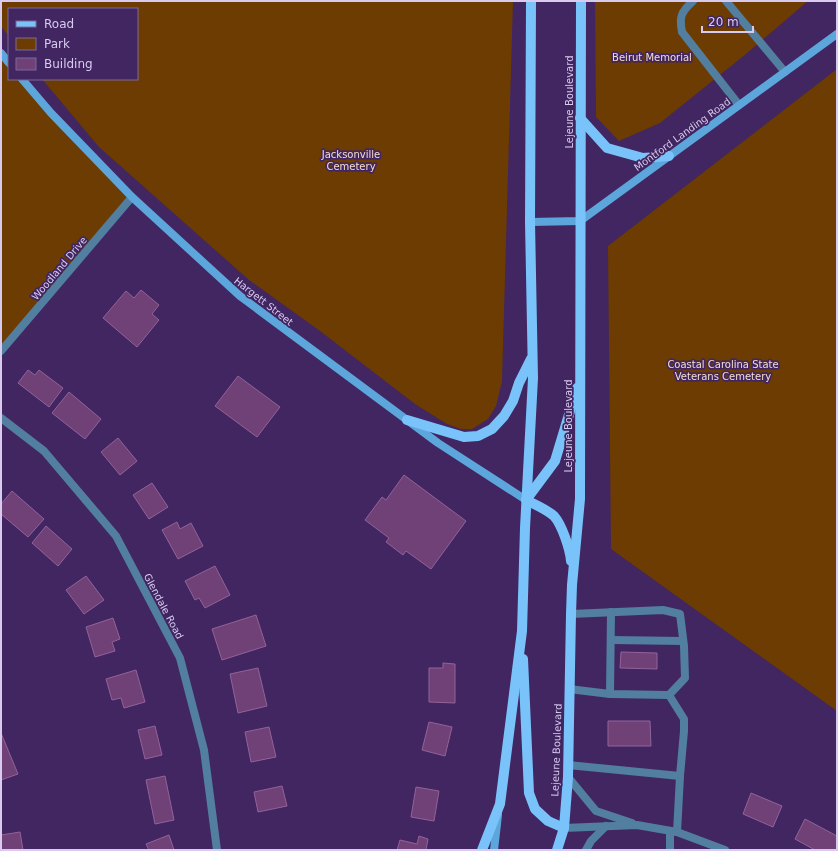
<svg xmlns="http://www.w3.org/2000/svg" width="838" height="851" font-family="'DejaVu Sans',sans-serif">
	<style>
		.green { fill: #6c3c02 }
		.building { fill: #704177; stroke: #93629a }
		.lines { fill: none; stroke-linecap: round; stroke-linejoin: round }
		.service { stroke: #527ea0; stroke-width: 8 }
		.minor { stroke: #527ea0; stroke-width: 8 }
		.secondary { stroke: #5ca6dc; stroke-width: 8 }
		.primary { stroke: #79c3fa; stroke-width: 10 }
		.labels { text-anchor: middle; stroke-width: 3.5; stroke-linejoin: round; paint-order: stroke }
		.park-label { font-size: 10px; fill: #f4dcc8; stroke: #412661 }
		.street-label { font-size: 10px; fill: #d8cbef; stroke: #412661 }
	</style>
	<rect width="100%" height="100%" fill="#412661"/>
	<g class="green">
		<path d="M 1,1 L 513,1 L 502,381 L 496,406 L 488,419 L 472,429 L 461,429 L 447,424 L 415,404 L 320,331 L 249,280 L 99,147 L 42,79 L 137,79 L 137,9 L 9,9 L 9,37 L 1,26 Z"/>
		<path d="M 595,1 L 808,1 L 746,54 L 660,123 L 619,141 L 596,117 Z"/>
		<path d="M 1,53 L 9,63 L 9,79 L 22,79 L 132,197 L 1,351 Z"/>
		<path d="M 837,69 L 837,711 L 611,549 L 608,246 Z"/>
	</g>
	<g class="building">
		<path d="M 141,290 L 159,305 L 152,314 L 159,320 L 137,347 L 103,318 L 126,291 L 134,298 Z"/>
		<path d="M 28,370 L 35,375 L 39,370 L 63,388 L 49,407 L 18,383 Z"/>
		<path d="M 238,376 L 280,407 L 257,437 L 215,406 Z"/>
		<path d="M 69,392 L 101,419 L 85,439 L 52,413 Z"/>
		<path d="M 118,438 L 137,461 L 120,475 L 101,452 Z"/>
		<path d="M 404,475 L 466,521 L 431,569 L 406,551 L 403,555 L 386,542 L 389,538 L 365,520 L 382,497 L 386,500 Z"/>
		<path d="M 152,483 L 168,507 L 149,519 L 133,495 Z"/>
		<path d="M 12,491 L 44,519 L 28,537 L 1,514 L 1,504 Z"/>
		<path d="M 177,522 L 180,529 L 191,523 L 203,546 L 178,559 L 162,530 Z"/>
		<path d="M 46,526 L 72,549 L 58,566 L 32,543 Z"/>
		<path d="M 215,566 L 230,595 L 205,608 L 199,598 L 195,600 L 185,581 Z"/>
		<path d="M 86,576 L 104,600 L 84,614 L 66,590 Z"/>
		<path d="M 256,615 L 266,646 L 222,660 L 212,629 Z"/>
		<path d="M 113,618 L 120,639 L 112,642 L 115,651 L 95,657 L 86,627 Z"/>
		<path d="M 621,652 L 657,653 L 657,669 L 620,668 Z"/>
		<path d="M 443,663 L 455,664 L 455,703 L 429,702 L 429,668 L 443,668 Z"/>
		<path d="M 258,668 L 267,706 L 238,713 L 230,674 Z"/>
		<path d="M 136,670 L 145,702 L 124,708 L 121,698 L 112,700 L 106,679 Z"/>
		<path d="M 608,721 L 650,721 L 651,746 L 608,746 Z"/>
		<path d="M 429,722 L 452,727 L 445,756 L 422,750 Z"/>
		<path d="M 155,726 L 162,755 L 145,759 L 138,730 Z"/>
		<path d="M 269,727 L 276,757 L 251,762 L 245,732 Z"/>
		<path d="M 1,733 L 18,774 L 1,780 Z"/>
		<path d="M 165,776 L 174,820 L 155,824 L 146,780 Z"/>
		<path d="M 282,786 L 287,806 L 258,812 L 254,792 Z"/>
		<path d="M 416,787 L 439,791 L 434,821 L 411,817 Z"/>
		<path d="M 751,793 L 782,806 L 773,827 L 743,814 Z"/>
		<path d="M 805,819 L 837,836 L 837,850 L 815,850 L 795,839 Z"/>
		<path d="M 20,832 L 23,850 L 1,850 L 1,835 Z"/>
		<path d="M 169,835 L 174,850 L 149,850 L 146,844 Z"/>
		<path d="M 419,836 L 428,839 L 426,850 L 397,850 L 400,840 L 417,844 Z"/>
	</g>
	<g class="lines">
		<g class="service">
			<path d="M 693,1 C 681,12 679,17 682,32 L 739,105"/>
			<path d="M 726,1 L 785,72"/>
			<path d="M 611,640 L 683,641"/>
			<path d="M 569,689 L 610,694 L 669,695 L 685,678 L 684,646 L 680,614 L 663,610 L 571,614"/>
			<path d="M 610,694 L 611,612"/>
			<path d="M 669,695 L 684,719 L 684,731 L 680,776 L 677,832"/>
			<path d="M 568,765 L 680,776"/>
			<path d="M 670,850 L 670,831"/>
		</g>
		<g class="minor">
			<path d="M 1,351 L 132,197"/>
			<path d="M 1,418 L 44,451 L 116,536 L 180,658 L 204,750 L 217,850"/>
			<path d="M 568,777 L 596,811 L 632,823"/>
			<path d="M 564,828 L 637,825 L 677,832 L 725,850"/>
			<path d="M 586,850 L 591,841 L 606,826"/>
		</g>
		<g class="secondary">
			<path d="M 1,53 L 9,63"/>
			<path d="M 22,79 L 51,113 L 132,197 L 240,296 L 438,443 L 526,500"/>
			<path d="M 530,222 L 580,221 L 837,34"/>
			<path d="M 494,850 L 498,815"/>
		</g>
		<g class="primary">
			<path d="M 580,118 L 607,148 L 643,158 L 669,156"/>
			<path d="M 407,420 L 464,437 L 478,436 L 492,429 L 504,416 L 513,401 L 519,383 L 531,359"/>
			<path d="M 526,500 L 555,461 L 577,388"/>
			<path d="M 526,500 C 536,505 546,509 554,516 C 562,525 570,549 571,561"/>
			<path d="M 523,659 L 529,793 L 535,809 L 548,821 L 564,828"/>
			<path d="M 482,850 L 500,804 L 522,631 L 525,528 L 533,378 L 530,222 L 531,1"/>
			<path d="M 557,850 L 564,828 L 568,777 L 571,614 L 572,585 L 580,499 L 581,1"/>
		</g>
	</g>
	<g class="labels">
		<g class="park-label">
			<text x="652" y="61">Beirut Memorial</text>
			<text x="351" y="158">Jacksonville<tspan x="351" dy="12">Cemetery</tspan></text>
			<text x="723" y="368">Coastal Carolina State<tspan x="723" dy="12">Veterans Cemetery</tspan></text>
		</g>
		<g class="street-label">
			<text transform="translate(569 102) rotate(-90)" y="4">Lejeune Boulevard</text>
			<text transform="translate(682 134) rotate(-36)" y="4">Montford Landing Road</text>
			<text transform="translate(59 268) rotate(-50)" y="4">Woodland Drive</text>
			<text transform="translate(264 301) rotate(38)" y="4">Hargett Street</text>
			<text transform="translate(568 426) rotate(-90)" y="4">Lejeune Boulevard</text>
			<text transform="translate(164 606) rotate(62)" y="4">Glendale Road</text>
			<text transform="translate(556 750) rotate(-88)" y="4">Lejeune Boulevard</text>
		</g>
	</g>
	<rect width="838" height="851" fill="none" stroke="#d8cbef" stroke-width="4"/>
	<rect x="8" y="8" width="130" height="72" fill="#412661" stroke="#7d689a"/>
	<rect x="16" y="21" width="20" height="6" fill="#79c3fa" stroke="#7d689a"/>
	<text x="44" y="28" font-size="12" fill="#d8cbef">Road</text>
	<rect x="16" y="38" width="20" height="12" fill="#6c3c02" stroke="#7d689a"/>
	<text x="44" y="48" font-size="12" fill="#d8cbef">Park</text>
	<rect x="16" y="58" width="20" height="12" fill="#704177" stroke="#7d689a"/>
	<text x="44" y="68" font-size="12" fill="#d8cbef">Building</text>
	<path d="M702 26v6h51v-6" fill="none" stroke="#d8cbef" stroke-width="2"/>
	<text x="708" y="26" font-size="12" fill="#d8cbef" stroke="#412661" stroke-width="3" paint-order="stroke">20 m</text>
</svg>
